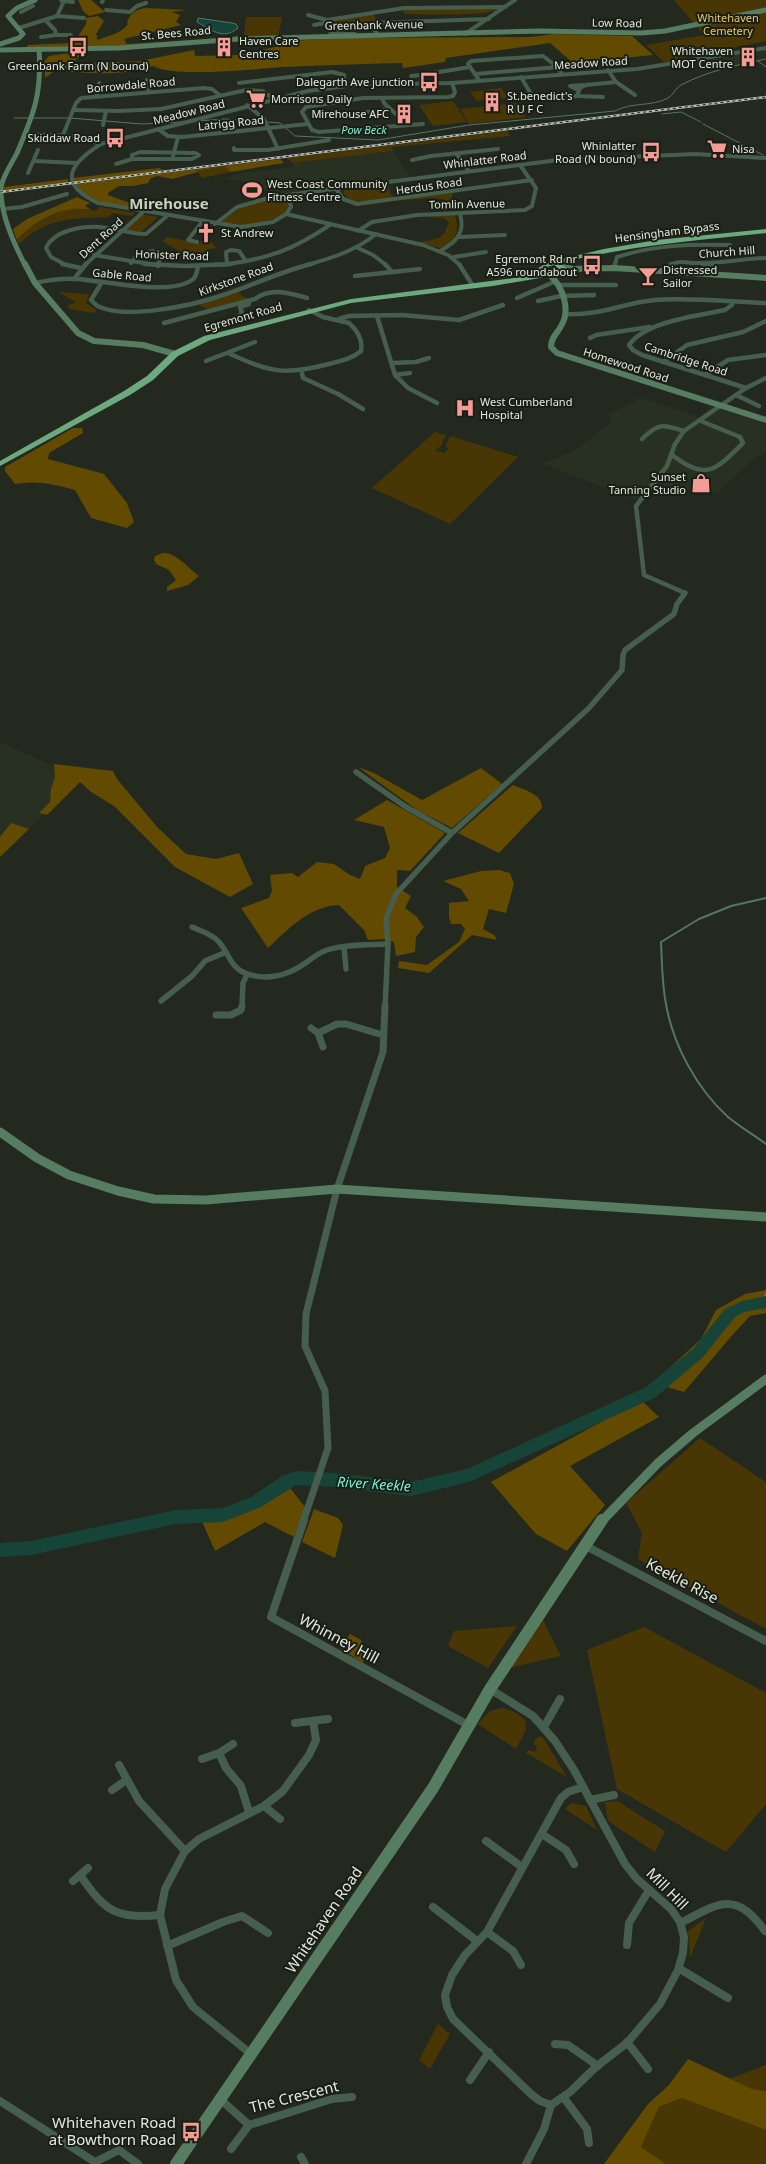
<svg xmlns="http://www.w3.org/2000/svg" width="766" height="2164" font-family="'Noto Sans',sans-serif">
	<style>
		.built { fill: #283121 }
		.green { fill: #483704 }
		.forest { fill: #624b00 }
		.water { fill: #174439; stroke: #54756b }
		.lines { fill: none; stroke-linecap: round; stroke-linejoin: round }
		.stream-far1 { stroke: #54756b; stroke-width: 1 }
		.stream { stroke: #54756b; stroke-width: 2 }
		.river { fill: #174439; fill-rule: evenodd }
		.street-far4 { stroke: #465e4d; stroke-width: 4 }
		.street-far3 { stroke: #465e4d; stroke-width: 4.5 }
		.street-far2 { stroke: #465e4d; stroke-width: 5.5 }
		.street-far1 { stroke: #465e4d; stroke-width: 7 }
		.street { stroke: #465e4d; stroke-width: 8 }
		.secondary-far3 { stroke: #567c61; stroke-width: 5 }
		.secondary-far2 { stroke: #567c61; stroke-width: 6 }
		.secondary-far1 { stroke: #567c61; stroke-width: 9 }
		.secondary { stroke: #567c61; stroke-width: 12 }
		.highway { fill: #6da97f; fill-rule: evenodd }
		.rail-casing { stroke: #b8bdb5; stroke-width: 2.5 }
		.rail { stroke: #1a1f15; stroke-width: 1; stroke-dasharray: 3; stroke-linecap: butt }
		.labels { text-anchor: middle; stroke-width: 4; stroke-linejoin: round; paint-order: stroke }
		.far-park-label { font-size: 11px; fill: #e9c66b; stroke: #1a1f15 }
		.far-street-label { font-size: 11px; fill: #e4e8e1; stroke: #1a1f15 }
		.far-poi-label { font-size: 11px; fill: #e4e8e1; stroke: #1a1f15; text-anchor: start }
		.far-water-label { font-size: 11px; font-style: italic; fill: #7bf2d5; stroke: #1a1f15 }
		.water-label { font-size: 14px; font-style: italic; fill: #7bf2d5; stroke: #1a1f15 }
		.far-district-label { font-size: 15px; font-weight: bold; fill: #c8d0c2; stroke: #1a1f15 }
		.near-street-label { font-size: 15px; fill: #e4e8e1; stroke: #1a1f15 }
		.near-poi-label { font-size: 15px; fill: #e4e8e1; stroke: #1a1f15; text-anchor: end }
	</style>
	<rect width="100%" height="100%" fill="#23291f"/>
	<g class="built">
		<path d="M 766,50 L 766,59 L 711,69 L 701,61 Z"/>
		<path d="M 393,151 L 411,177 L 274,195 L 241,180 L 230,181 L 226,178 L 243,173 L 294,167 L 293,163 Z"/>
		<path d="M 641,398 L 699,417 L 713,407 L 766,424 L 766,452 L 757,456 L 717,493 L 646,485 L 636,500 L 543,464 L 575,450 L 612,422 L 608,415 Z"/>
		<path d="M 0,742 L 80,778 L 0,857 Z"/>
	</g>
	<g class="green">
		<path d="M 674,0 L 766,0 L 766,41 L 664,62 L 646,45 L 704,35 Z"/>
		<path d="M 403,9 L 498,9 C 488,17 421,14 404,14 Z"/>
		<path d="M 372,13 L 378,22 L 355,25 L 347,21 L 334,23 L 331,20 Z"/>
		<path d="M 246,17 L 282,17 L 278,37 L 244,37 Z"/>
		<path d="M 501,88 L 508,98 L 477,101 L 470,92 Z"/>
		<path d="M 453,101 L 467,122 L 433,126 L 419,105 Z"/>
		<path d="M 516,103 L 526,117 L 469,124 L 460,109 Z"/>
		<path d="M 507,131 L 510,136 L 392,147 L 393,151 L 293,163 L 287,158 Z"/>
		<path d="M 226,166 L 231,172 L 202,178 L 197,171 Z"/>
		<path d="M 386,184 L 393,198 C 375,200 354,208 343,193 L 344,190 Z"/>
		<path d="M 452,193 L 452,200 L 446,211 L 444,212 L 446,200 L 435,198 L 391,201 Z"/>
		<path d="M 283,197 L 287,198 L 289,205 C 287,208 285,212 282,214 C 270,223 233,231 221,221 L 243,206 Z"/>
		<path d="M 100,207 L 135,213 L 132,216 L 113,213 L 108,217 C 73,218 46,218 19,244 L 17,240 C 32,222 71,200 95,211 Z"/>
		<path d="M 142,214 L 158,217 L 141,232 L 126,230 Z"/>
		<path d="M 436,214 L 455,215 C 460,232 456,241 440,248 L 419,242 C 432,240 444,240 447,226 L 450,223 L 443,218 L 426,217 L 426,215 Z"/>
		<path d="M 168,237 L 199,244 L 202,241 L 211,242 L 217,248 L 209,249 L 207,254 L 177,255 L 178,250 L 162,241 Z"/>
		<path d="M 239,291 L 241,295 L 248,299 L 208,309 L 200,306 L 203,303 Z"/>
		<path d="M 58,292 L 89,294 L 86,303 L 97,310 L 94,313 L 69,309 L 68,306 L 76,302 Z"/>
		<path d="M 435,432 L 446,435 L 441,446 L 435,450 L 444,453 L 449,448 L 445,447 L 450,436 L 518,457 L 450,524 L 372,488 Z"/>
		<path d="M 700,1438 L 766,1482 L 766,1629 L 638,1559 L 642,1533 L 626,1503 Z"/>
		<path d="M 542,1618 L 561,1656 L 509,1668 Z"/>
		<path d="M 517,1626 L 488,1668 L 448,1646 L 454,1631 Z"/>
		<path d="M 644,1627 L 766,1693 L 766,1804 L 726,1852 L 617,1789 L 587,1650 Z"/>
		<path d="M 502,1708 L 515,1712 L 525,1720 L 526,1730 L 516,1749 L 478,1724 L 490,1711 Z"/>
		<path d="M 541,1736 L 544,1739 L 567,1777 L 526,1753 L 529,1750 L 535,1752 L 537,1748 L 534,1744 L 535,1739 Z"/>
		<path d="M 617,1801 L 665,1831 L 655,1852 L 608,1821 L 605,1802 Z"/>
		<path d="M 571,1803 L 586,1806 L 597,1830 L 565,1809 Z"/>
		<path d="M 706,1918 L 690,1958 L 688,1931 Z"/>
		<path d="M 438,2024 L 450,2034 L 430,2069 L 419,2060 Z"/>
		<path d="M 766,2065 L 766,2091 L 752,2089 L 729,2079 Z"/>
		<path d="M 682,2098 L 766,2130 L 766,2164 L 666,2164 L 641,2147 L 659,2107 Z"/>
	</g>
	<g class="forest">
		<path d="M 78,0 L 91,0 L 105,12 L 89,16 L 83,11 Z"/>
		<path d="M 145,8 L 187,10 L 172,12 L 180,15 L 176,22 L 181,25 L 124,39 L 127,44 L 212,39 L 125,46 L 27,47 L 28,45 L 74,43 L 86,24 L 86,18 L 98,16 L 104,21 L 96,34 L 98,37 L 96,38 L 98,40 C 109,35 121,34 128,24 L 127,23 C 130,13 135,10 145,8 Z"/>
		<path d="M 554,34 L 632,36 L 653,55 L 573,63 L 550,43 L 446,58 L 445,62 L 403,68 L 402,63 C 363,64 323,65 283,67 C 256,69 174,78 153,66 C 123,76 87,74 56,70 L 45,78 L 44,62 L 49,56 L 84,51 L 72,64 L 140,61 L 194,50 L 195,56 L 238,55 L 285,45 L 289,41 L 352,38 L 531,37 Z"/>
		<path d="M 280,159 L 284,163 L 231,172 L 225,166 L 197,171 L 198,172 L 172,179 L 158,176 L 151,178 L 148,183 L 133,186 L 119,186 L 108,193 L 108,195 L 146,209 C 123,206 89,206 76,184 Z"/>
		<path d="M 160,168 L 162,171 L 75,182 L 73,178 Z"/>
		<path d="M 68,179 L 68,183 L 3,191 L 4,187 Z"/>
		<path d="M 77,197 L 90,203 L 85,206 L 90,209 C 83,209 74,208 67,210 C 49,213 28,227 17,240 L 13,229 L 27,219 Z"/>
		<path d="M 73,428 L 82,428 L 83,433 L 49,453 L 48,459 L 104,474 L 127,503 L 134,522 L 127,528 L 91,518 L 75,490 C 53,484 37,480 15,484 L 5,471 L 5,467 Z"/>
		<path d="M 163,553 C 176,552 189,569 199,576 L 188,585 L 167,591 L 167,587 L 176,580 L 169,570 L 156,564 L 154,560 L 155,556 Z"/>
		<path d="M 54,764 L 113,771 L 117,779 L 158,828 L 186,854 L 216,859 L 239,853 L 253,884 L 230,897 L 175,867 L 114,806 L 91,792 L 80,782 L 47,815 L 39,813 L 50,802 L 51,789 L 55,777 Z"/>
		<path d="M 358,767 L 374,773 L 422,800 L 481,768 L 502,784 L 452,828 L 417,810 Z"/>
		<path d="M 513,785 C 524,790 543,794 542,808 L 499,853 L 458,833 Z"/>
		<path d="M 387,800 L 445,833 L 410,871 L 397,870 L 397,887 L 411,896 L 405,908 L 416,916 L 424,927 L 416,937 L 415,952 L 396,956 L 394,942 L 384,939 L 368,940 L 364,930 L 339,905 C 310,906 288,929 268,948 L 241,908 L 269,898 L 272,891 L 270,875 L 292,873 L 298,877 L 317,862 L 334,864 L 350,875 L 360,879 L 365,866 L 385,858 L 390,848 L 384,827 L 354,820 Z"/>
		<path d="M 11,823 L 29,829 L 0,857 L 0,837 Z"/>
		<path d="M 499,870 L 510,873 L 514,884 L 506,913 L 489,909 L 483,929 L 494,935 L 497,940 L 472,935 L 429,973 L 398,968 L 399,961 L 427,965 L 459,942 L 465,929 L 461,924 L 451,924 L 449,917 L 449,903 L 469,901 L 461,889 L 443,881 L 481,871 Z"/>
		<path d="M 766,1290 L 766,1313 L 750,1316 L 729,1339 L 684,1392 L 653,1383 L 701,1339 L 716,1310 L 745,1294 Z"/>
		<path d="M 641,1400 L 659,1417 L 570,1466 L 605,1505 L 567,1551 L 536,1534 L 491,1482 Z"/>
		<path d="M 290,1488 L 305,1507 L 294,1537 L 265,1522 L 215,1551 L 200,1517 C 242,1516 254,1509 290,1488 Z"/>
		<path d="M 314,1509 L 338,1518 L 343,1525 L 335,1558 L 302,1542 Z"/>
		<path d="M 350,1634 L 361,1640 L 364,1651 L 363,1663 L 340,1648 Z"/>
		<path d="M 688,2059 L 752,2089 L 766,2091 L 766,2130 L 682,2098 L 659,2107 L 641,2147 L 666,2164 L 604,2164 L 648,2104 L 669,2085 Z"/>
	</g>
	<path class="water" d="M 198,18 L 232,23 L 236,24 L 238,28 C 223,41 210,29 197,22 Z"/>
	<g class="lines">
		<g class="stream-far1">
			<path d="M 758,61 L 766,67"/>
			<path d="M 662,114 L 681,112 L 701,122"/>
			<path d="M 14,118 L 70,118 L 142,124 L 182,122"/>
			<path d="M 197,121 L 225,119 L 280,123 L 295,136 L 378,140 L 469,125 L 615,111 C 631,102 651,107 668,98 C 674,95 675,88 681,85 C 708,71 736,65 766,59"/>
			<path d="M 703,124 L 763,155"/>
		</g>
		<g class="stream">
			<path d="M 766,898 L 731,906 L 699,919 L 661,942 C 662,963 662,983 666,1004 C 673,1045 697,1089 728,1117 C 740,1127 754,1135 766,1144"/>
			<path d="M 762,1303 L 766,1293"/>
		</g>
		<path class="river" d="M 766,1296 L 766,1308 L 744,1312 L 735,1317 L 703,1357 L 656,1397 L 469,1482 L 411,1496 L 334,1487 L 296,1485 L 261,1507 L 223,1522 L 176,1524 L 31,1555 L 0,1557 L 0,1543 L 31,1541 L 176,1510 L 223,1508 L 251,1497 L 282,1476 L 296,1471 L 334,1473 L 411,1482 L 467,1469 L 646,1387 L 693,1349 L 725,1309 L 742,1301 Z"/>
		<g class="street-far4">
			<path d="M 64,1 L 73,2"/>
			<path d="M 102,2 L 103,0"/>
			<path d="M 106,10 L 130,12 L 137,6 L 146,3"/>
			<path d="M 21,12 L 33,6"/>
			<path d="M 308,15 L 327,20 L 343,34"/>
			<path d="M 57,16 L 64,1 L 61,0"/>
			<path d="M 327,20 L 404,8 L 505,7"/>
			<path d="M 46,21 L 55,30 L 56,35 L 71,35"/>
			<path d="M 314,25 L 330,22"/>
			<path d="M 19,28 L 57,16 L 84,18"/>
			<path d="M 377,33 L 370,25 L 372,23 L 489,19"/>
			<path d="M 330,34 L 355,34"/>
			<path d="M 465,34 L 515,0"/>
			<path d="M 41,37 L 56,35"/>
			<path d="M 608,70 L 616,82 L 635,95"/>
			<path d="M 475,74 L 558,67"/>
			<path d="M 411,76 L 421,75"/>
			<path d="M 521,77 L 531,94 L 554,98 L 577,96 L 580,88 L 586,85 L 616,82"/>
			<path d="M 147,80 L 149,92"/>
			<path d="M 479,80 L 468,64 L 471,61 L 543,56 L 556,66 L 562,74"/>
			<path d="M 239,83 L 332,72 L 344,75 L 345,86"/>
			<path d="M 421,84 L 421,75 L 470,67"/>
			<path d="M 578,90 L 570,86 L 583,85"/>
			<path d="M 97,96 L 99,83"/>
			<path d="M 577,96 L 603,97"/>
			<path d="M 382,98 L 384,103 L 408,125"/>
			<path d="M 247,105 L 264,119 L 278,149"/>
			<path d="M 74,110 L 118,111 L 161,109 L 246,90 L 262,91 L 274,99"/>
			<path d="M 339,116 L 390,109"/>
			<path d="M 423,124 L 319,132 L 312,130 L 302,112 L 306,107 L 363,98 L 448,97 L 453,96 L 455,92 L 452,83"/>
			<path d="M 103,125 L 106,111"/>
			<path d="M 158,129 L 168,136 L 182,137 L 308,124"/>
			<path d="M 25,134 L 73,136 L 101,144"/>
			<path d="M 63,135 L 76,103 L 81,98 L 204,88 L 212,89 L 221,96"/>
			<path d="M 234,148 L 234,150 L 268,150 L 329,140"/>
			<path d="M 140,152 L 195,153 L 199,155 L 192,159 L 132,159 L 132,155 Z"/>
			<path d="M 456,153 L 469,171"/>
			<path d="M 173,156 L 178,137"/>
			<path d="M 412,160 L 431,156 L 498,149"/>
			<path d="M 34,161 L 76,163"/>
			<path d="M 116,164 L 132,159"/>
			<path d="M 28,173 L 38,150"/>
			<path d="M 336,189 L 343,199 L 357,204 L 532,180"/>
			<path d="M 288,195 L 291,207 L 286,214 L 273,222 L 241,227 L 98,203 C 57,184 69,164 101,144 L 308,91 L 354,85 L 452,83 L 637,69 L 766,48"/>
			<path d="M 3,209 L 22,207 L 67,194"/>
			<path d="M 286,214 L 423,245 L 448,255 L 460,265"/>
			<path d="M 215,224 L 237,207 L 272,197 L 558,160 L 695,154 L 766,158"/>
			<path d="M 358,231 L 372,222 L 417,215 L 525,210 L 532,206 L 536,188 L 520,165"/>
			<path d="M 459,237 L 505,235"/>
			<path d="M 197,242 L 188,240 L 202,222"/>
			<path d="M 358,248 L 373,255 L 386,265"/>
			<path d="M 440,251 C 455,243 466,233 460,214"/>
			<path d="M 94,255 L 156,265"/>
			<path d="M 454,257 L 486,252"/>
			<path d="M 131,263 L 138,254 L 153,251 L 161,255 L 158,265"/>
			<path d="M 227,264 L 226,252 L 231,250 L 239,251 L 246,261"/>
			<path d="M 66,265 L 51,257 L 46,248 C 53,231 81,226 99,227 C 115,228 130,234 146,234 L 167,216"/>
			<path d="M 85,265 L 143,212"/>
			<path d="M 222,265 C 267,259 294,250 331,224"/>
			<path d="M 307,265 C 332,258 355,251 376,234"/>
			<path d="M 615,265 L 617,257 C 654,245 691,244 730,245"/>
			<path d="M 670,265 C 676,261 684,262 692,263 C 717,264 741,259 766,258"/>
		</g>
		<g class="street-far3">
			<path d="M 62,264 L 81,268"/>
			<path d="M 145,264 L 185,266 L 231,264"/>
			<path d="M 385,264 L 392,272"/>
			<path d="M 459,264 L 473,286"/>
			<path d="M 703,264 L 714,264"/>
			<path d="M 158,266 L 159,264"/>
			<path d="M 614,268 L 615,264"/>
			<path d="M 670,273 L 671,264"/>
			<path d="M 355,276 L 420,269"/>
			<path d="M 74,279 L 86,264"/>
			<path d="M 102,282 L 91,300 C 94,303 96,306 100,307 C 126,319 190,306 217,297 C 249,287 279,272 311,264"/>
			<path d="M 35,283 C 49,280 63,278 77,279 C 105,281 169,296 192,280 C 197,277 197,271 198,266"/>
			<path d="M 558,285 L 616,285"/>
			<path d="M 517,298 L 556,281"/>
			<path d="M 538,301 L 561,296 L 594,295"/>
			<path d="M 733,301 L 732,305 L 725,310 C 698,316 646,321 629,345 L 633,350 L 642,355 L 746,388"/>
			<path d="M 565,314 C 599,316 623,303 655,300 C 689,297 731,302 766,303"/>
			<path d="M 377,316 L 395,375 L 408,388 L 437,403"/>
			<path d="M 237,318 L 242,313 L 240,307 L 249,304"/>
			<path d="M 339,319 L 349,316 L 402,315 L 459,320 L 503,305"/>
			<path d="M 164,323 L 255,299 C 271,287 289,293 307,298"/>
			<path d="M 590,338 L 596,335 L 650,327"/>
			<path d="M 228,353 C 270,372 283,376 329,364 C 340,361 352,359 361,351 C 363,340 357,330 349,323 L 323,317 L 309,310"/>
			<path d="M 206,361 L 255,342"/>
			<path d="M 663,362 L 687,345 L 743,332 L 766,321"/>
			<path d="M 392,363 L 416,362 L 429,358"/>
			<path d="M 302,373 L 303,378 L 338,394 L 363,409"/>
			<path d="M 395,375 L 410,373"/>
			<path d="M 705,375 L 728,360 L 766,355"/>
			<path d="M 736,395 L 759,406"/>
			<path d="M 642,439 C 658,423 663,424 684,431"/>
			<path d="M 671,454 C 706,482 716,470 743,443 L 740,437 L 701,421"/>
			<path d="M 684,595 L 685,593 L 644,575 L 636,506 L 667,466 L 675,444 L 684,431 L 746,388 L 766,378"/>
		</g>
		<g class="street-far2">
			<path d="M 356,772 L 406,807 L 452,833"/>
			<path d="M 192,927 C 201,931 212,934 219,942 C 229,953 230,967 245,973 C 265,981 287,976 304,964 C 311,959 318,953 327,950 C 346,944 368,945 388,944"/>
			<path d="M 344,947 L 346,969"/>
			<path d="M 161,1001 L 192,976 L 205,961 L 224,953"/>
			<path d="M 242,1007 L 243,983 L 247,975"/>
			<path d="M 385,1007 L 388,944 L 386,918 L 396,894 L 452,833 L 588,709 L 622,670 L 623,655 L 625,650 L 674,614 L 677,604 L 685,593"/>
		</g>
		<g class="street-far1">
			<path d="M 216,1015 L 231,1015 L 241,1010 L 242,1006"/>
			<path d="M 311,1028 L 318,1033 L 323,1047"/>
			<path d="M 318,1033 L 337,1024 L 346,1024 L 383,1035"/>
			<path d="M 303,1522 L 328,1448 L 325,1391 L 305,1346 L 306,1314 L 337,1189 L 383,1052 L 385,1006"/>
		</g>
		<g class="street">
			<path d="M 304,1520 L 271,1617 L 468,1725"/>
			<path d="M 584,1545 L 766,1641"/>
			<path d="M 490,1689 L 533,1716 L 555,1741 L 574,1770 L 625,1864 L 637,1879 L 671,1909 L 680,1922 L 684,1937 L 683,1953 L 678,1970 L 660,2004 L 627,2043 L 597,2066 L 570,2092 L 551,2105 L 544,2129 L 526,2164"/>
			<path d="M 295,1723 L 328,1719"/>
			<path d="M 544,1727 L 560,1699"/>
			<path d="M 219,1753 L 226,1768 L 241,1786 L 249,1812"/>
			<path d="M 202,1759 L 219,1753 L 233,1744"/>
			<path d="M 119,1765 L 139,1801 L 185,1851"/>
			<path d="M 112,1790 L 125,1781"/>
			<path d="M 590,1800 L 614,1795"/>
			<path d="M 264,1806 L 280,1819"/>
			<path d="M 542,1834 L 566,1850 L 574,1864"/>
			<path d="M 486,1841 L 522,1867"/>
			<path d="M 80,1875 C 105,1911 115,1919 160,1915"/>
			<path d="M 73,1881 L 88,1868"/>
			<path d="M 433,1907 L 477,1941"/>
			<path d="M 681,1923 C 719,1902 736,1891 765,1931"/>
			<path d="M 487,1932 L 513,1951 L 521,1965"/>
			<path d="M 627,1945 L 629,1923 L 649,1890"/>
			<path d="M 167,1946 L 223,1922 L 242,1916 L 268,1933"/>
			<path d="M 680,1969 L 728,1998"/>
			<path d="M 627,2042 L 648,2069"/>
			<path d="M 555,2044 L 568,2045 L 598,2066"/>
			<path d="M 251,2054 L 193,2007 L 176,1980 L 160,1915 L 165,1889 L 185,1851 L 199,1839 L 264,1806 L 283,1791 L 309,1755 L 316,1740 L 313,1721"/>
			<path d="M 470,2080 L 489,2052"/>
			<path d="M 564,2098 L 587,2129 L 589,2143"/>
			<path d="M 220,2099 L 249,2125 L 332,2099 L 352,2097"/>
			<path d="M 0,2101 L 95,2162 L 119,2150 L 138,2164"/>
			<path d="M 551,2105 L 540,2101 L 531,2094 L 453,2019 L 447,2007 L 445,1995 L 452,1975 L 465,1955 L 487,1932 L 561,1798 L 568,1792 L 583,1787"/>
			<path d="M 231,2149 L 249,2125"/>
			<path d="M 301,2157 L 305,2164"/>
		</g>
		<g class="secondary-far3">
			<path d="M 0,44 L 19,38 L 23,34 L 8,16 L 17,8 L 35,0"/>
			<path d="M 0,50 L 119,48 L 238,39 L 540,31 L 641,33 L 665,31 L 766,10"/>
			<path d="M 25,265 C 14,244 0,213 1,188 C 2,177 12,163 17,153 C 34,113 42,94 39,49"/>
		</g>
		<g class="secondary-far2">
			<path d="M 25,264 L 35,283 L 78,333 L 94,341 L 143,345 L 175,354"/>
			<path d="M 563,267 L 573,269 L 614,268 L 766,278"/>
			<path d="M 550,275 C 563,287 571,310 561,326 C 557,334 551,337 551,347 L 557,353 L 766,420"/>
		</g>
		<g class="secondary-far1">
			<path d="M 0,1132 L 37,1158 L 69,1175 L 118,1191 L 154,1199 L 206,1200 L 337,1189 L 766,1217"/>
			<path d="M 601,1522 L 658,1463 L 693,1433 L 766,1379"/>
		</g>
		<path class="secondary" d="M 176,2164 L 433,1788 L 490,1689 L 602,1520"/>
		<path class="highway" d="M 766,229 L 766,233 C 697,240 628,246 560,263 L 567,269 L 565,273 L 563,274 L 493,286 L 351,303 L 210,340 L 178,356 L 153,380 L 130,395 L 0,466 L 0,461 L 124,391 L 147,376 L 172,352 L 204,336 L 351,299 L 522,277 L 549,262 L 604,249 L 657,240 ZM 554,265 L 560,270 L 536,275 L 547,267 Z"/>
		<defs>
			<path id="rail" d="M 0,192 L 766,97"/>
		</defs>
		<use href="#rail" class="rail-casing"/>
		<use href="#rail" class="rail"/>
	</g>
	<defs>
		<symbol id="bus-bare" viewBox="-9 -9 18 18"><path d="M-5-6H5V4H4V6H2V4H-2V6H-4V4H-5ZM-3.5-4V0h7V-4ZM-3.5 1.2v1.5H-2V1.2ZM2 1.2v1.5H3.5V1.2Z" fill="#f59c96" stroke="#1a1f15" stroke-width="2.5" paint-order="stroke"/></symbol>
		<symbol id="building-bare" viewBox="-9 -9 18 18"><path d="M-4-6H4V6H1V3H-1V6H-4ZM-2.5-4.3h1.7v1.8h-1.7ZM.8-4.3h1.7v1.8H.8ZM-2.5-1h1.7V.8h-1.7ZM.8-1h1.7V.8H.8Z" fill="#f59c96" stroke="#1a1f15" stroke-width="2.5" paint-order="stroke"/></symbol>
		<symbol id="supermarket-bare" viewBox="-9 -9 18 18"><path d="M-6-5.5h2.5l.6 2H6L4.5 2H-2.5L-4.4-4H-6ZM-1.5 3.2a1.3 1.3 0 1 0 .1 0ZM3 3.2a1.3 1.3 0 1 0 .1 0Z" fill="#f59c96" stroke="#1a1f15" stroke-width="2.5" paint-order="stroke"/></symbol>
		<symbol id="stadium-bare" viewBox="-9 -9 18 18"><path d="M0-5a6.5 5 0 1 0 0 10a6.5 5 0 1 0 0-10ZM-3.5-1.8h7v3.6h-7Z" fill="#f59c96" stroke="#1a1f15" stroke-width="2.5" paint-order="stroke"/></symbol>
		<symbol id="church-bare" viewBox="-9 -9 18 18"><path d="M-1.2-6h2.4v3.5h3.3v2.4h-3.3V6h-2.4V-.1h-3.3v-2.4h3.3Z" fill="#f59c96" stroke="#1a1f15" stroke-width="2.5" paint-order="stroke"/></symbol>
		<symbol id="bar-bare" viewBox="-9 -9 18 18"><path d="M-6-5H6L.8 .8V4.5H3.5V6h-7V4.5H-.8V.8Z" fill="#f59c96" stroke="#1a1f15" stroke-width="2.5" paint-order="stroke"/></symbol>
		<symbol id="hospital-bare" viewBox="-9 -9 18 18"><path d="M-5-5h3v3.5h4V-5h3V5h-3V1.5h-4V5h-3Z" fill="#f59c96" stroke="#1a1f15" stroke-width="2.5" paint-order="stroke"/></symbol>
		<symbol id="shop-bare" viewBox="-9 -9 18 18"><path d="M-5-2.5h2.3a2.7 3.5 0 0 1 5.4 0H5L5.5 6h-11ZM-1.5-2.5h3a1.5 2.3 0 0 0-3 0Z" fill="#f59c96" stroke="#1a1f15" stroke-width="2.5" paint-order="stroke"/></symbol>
	</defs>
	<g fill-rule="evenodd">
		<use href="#bus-bare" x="64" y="33" width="28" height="28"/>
		<use href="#building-bare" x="210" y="33" width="28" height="28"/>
		<use href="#building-bare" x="734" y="43" width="28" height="28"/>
		<use href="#bus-bare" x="415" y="68" width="28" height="28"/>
		<use href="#supermarket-bare" x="242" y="85" width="28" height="28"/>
		<use href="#building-bare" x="478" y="88" width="28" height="28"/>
		<use href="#building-bare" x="390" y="100" width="28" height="28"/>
		<use href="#bus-bare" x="101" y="124" width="28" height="28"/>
		<use href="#supermarket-bare" x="703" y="135" width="28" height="28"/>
		<use href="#bus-bare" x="637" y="138" width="28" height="28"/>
		<use href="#stadium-bare" x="238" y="176" width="28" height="28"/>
		<use href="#church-bare" x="192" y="219" width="28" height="28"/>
		<use href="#bus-bare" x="578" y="251" width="28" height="28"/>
		<use href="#bar-bare" x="634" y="262" width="28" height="28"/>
		<use href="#hospital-bare" x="451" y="394" width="28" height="28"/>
		<use href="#shop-bare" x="687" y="469" width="28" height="28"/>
		<use href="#bus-bare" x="177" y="2118" width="28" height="28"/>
	</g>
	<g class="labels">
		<g class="far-park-label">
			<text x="728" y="22">Whitehaven<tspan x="728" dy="13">Cemetery</tspan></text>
		</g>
		<g class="far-street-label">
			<text transform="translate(617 23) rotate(1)" y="4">Low Road</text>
			<text transform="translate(374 25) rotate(-1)" y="4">Greenbank Avenue</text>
			<text transform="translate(176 33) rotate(-5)" y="4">St. Bees Road</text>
			<text transform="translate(591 63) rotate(-4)" y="4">Meadow Road</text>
			<text transform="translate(131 85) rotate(-5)" y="4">Borrowdale Road</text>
			<text transform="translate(189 112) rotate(-14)" y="4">Meadow Road</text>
			<text transform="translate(231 123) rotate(-6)" y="4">Latrigg Road</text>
			<text transform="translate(485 160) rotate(-7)" y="4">Whinlatter Road</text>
			<text transform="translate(429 186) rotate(-8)" y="4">Herdus Road</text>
			<text transform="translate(467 204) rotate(-1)" y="4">Tomlin Avenue</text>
			<text transform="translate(667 232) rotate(-7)" y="4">Hensingham Bypass</text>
			<text transform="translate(101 238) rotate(-42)" y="4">Dent Road</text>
			<text transform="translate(727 252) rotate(-4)" y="4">Church Hill</text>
			<text transform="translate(172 255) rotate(2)" y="4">Honister Road</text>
			<text transform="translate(122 275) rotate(5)" y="4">Gable Road</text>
			<text transform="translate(236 279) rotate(-20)" y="4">Kirkstone Road</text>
			<text transform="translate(243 317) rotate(-16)" y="4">Egremont Road</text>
			<text transform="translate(686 359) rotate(18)" y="4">Cambridge Road</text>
			<text transform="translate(626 365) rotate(18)" y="4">Homewood Road</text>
		</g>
		<g class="far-poi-label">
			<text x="239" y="45">Haven Care<tspan x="239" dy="13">Centres</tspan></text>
			<text x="733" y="55" text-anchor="end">Whitehaven<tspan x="733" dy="13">MOT Centre</tspan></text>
			<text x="78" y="70" text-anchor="middle">Greenbank Farm (N bound)</text>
			<text x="414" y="86" text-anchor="end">Dalegarth Ave junction</text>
			<text x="507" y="100">St.benedict's<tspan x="507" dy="13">R U F C</tspan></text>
			<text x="271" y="103">Morrisons Daily</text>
			<text x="389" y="118" text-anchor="end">Mirehouse AFC</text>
			<text x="100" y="142" text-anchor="end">Skiddaw Road</text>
			<text x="636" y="150" text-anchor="end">Whinlatter<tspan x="636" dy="13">Road (N bound)</tspan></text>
			<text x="732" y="153">Nisa</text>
			<text x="267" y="188">West Coast Community<tspan x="267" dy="13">Fitness Centre</tspan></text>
			<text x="221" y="237">St Andrew</text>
			<text x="577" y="263" text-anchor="end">Egremont Rd nr<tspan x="577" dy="13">A596 roundabout</tspan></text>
			<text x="663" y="274">Distressed<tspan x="663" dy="13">Sailor</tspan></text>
			<text x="480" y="406">West Cumberland<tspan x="480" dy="13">Hospital</tspan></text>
			<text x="686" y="481" text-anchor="end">Sunset<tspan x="686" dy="13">Tanning Studio</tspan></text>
		</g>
		<g class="far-water-label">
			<text x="364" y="134">Pow Beck</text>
		</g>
		<g class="water-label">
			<text transform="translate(374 1484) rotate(4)" y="5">River Keekle</text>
		</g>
		<g class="far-district-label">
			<text x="169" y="209">Mirehouse</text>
		</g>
		<g class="near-street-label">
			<text transform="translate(682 1581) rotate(28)" y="5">Keekle Rise</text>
			<text transform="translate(339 1639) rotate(28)" y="5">Whinney Hill</text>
			<text transform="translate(667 1889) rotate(45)" y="5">Mill Hill</text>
			<text transform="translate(324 1920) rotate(-56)" y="5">Whitehaven Road</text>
			<text transform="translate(294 2097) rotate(-14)" y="5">The Crescent</text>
		</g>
		<g class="near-poi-label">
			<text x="176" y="2128">Whitehaven Road<tspan x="176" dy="17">at Bowthorn Road</tspan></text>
		</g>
	</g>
</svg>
